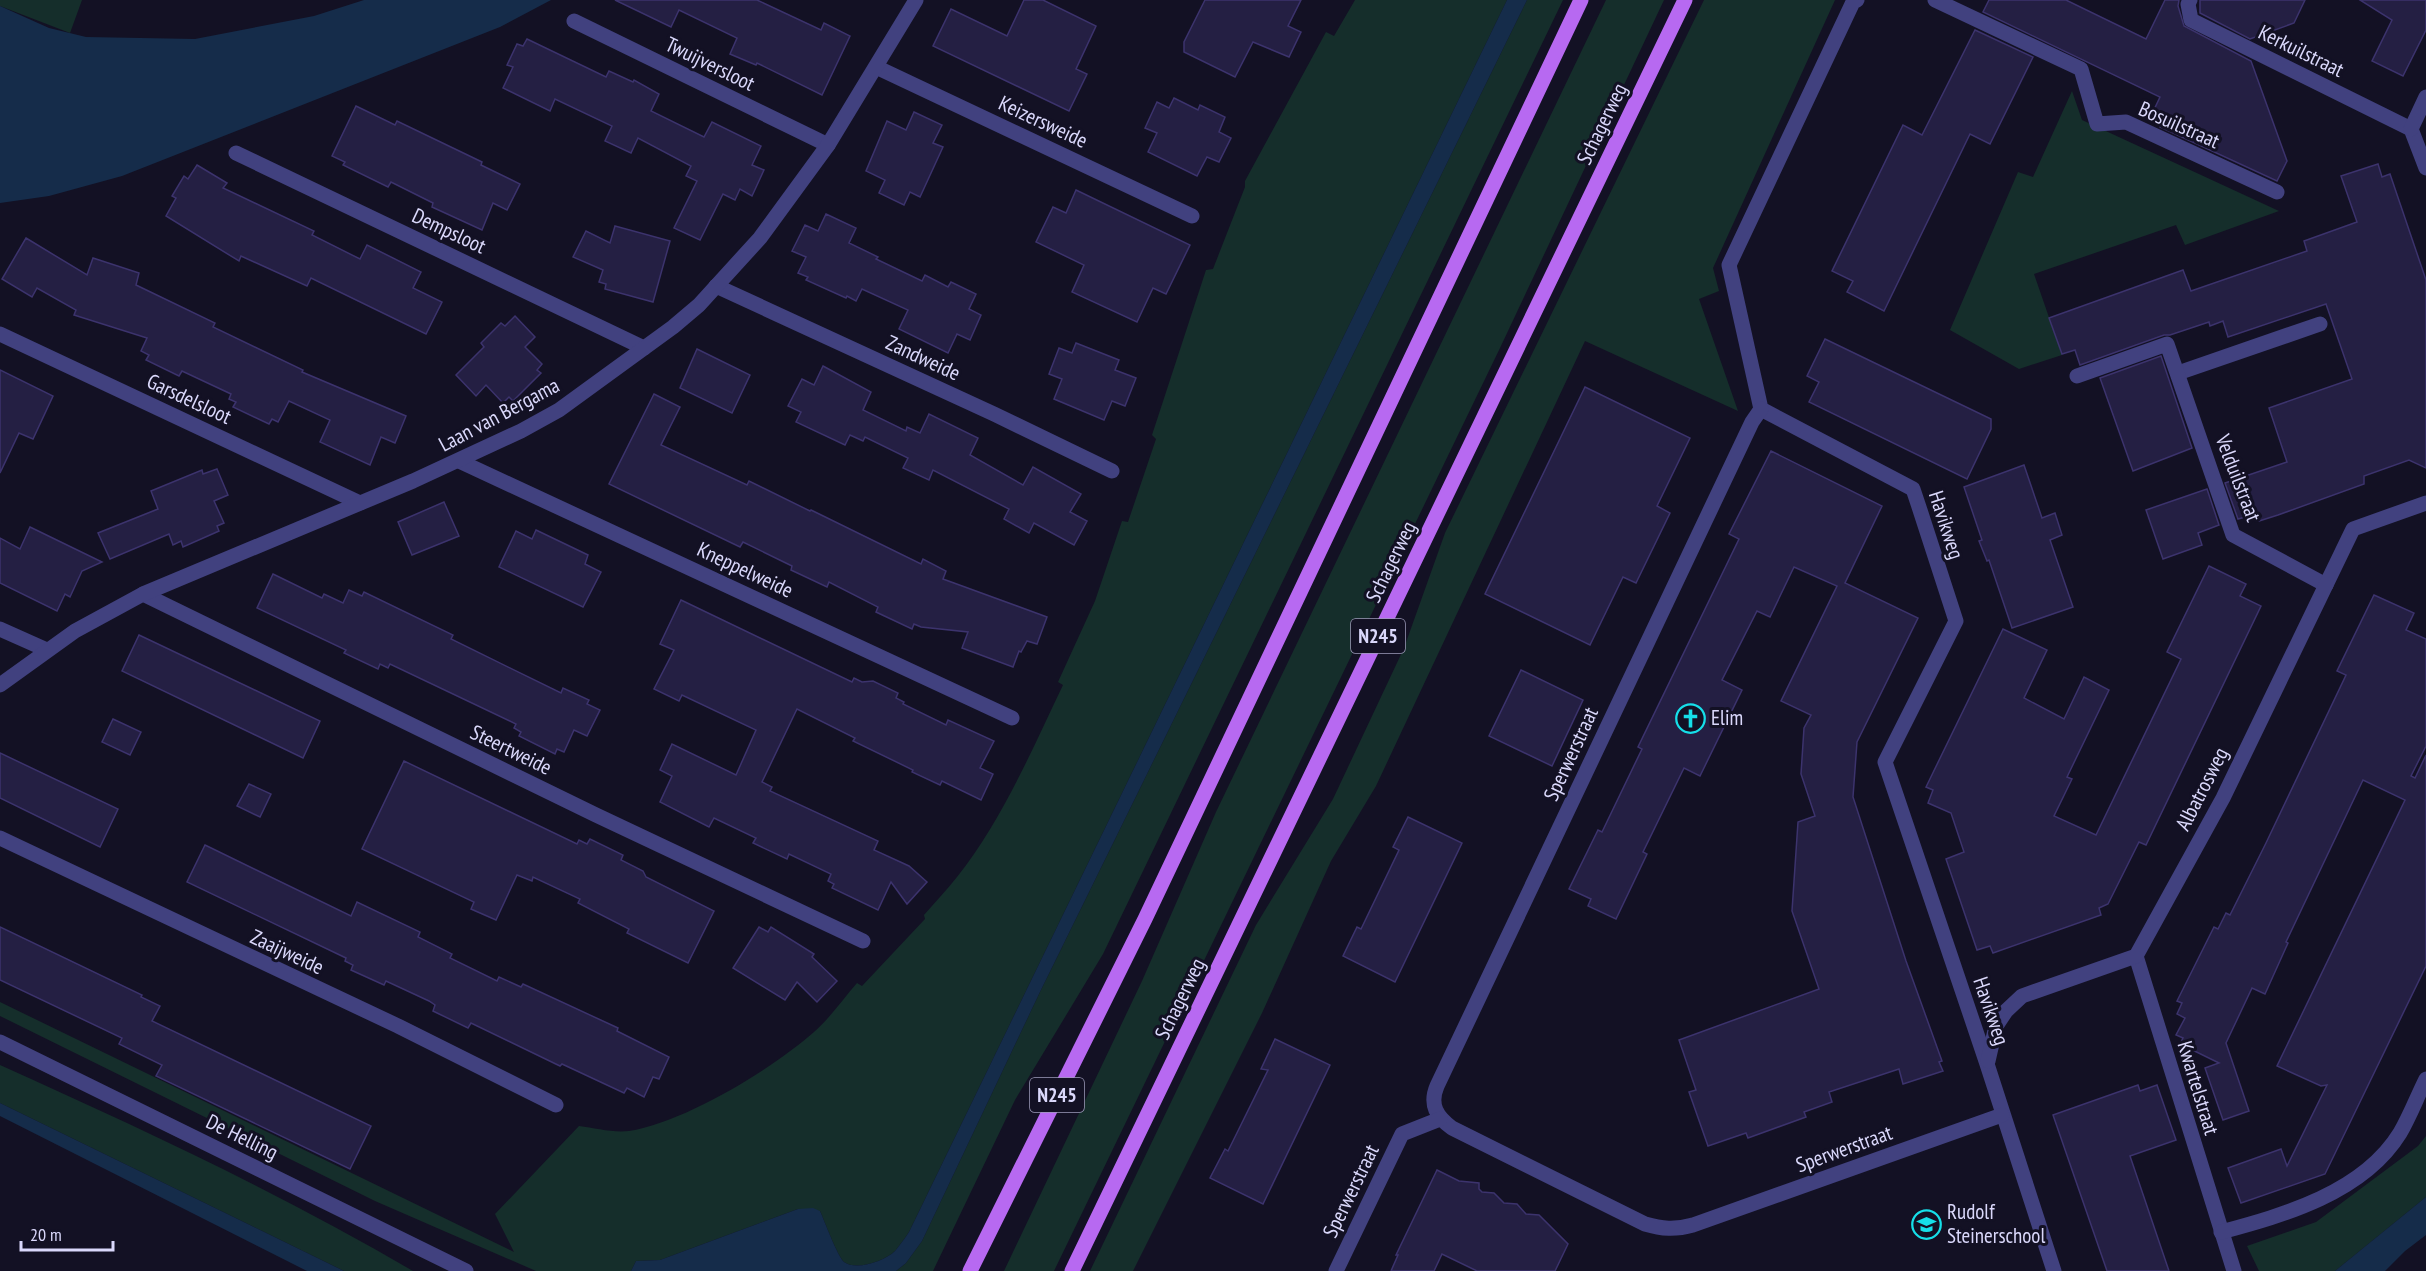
<svg xmlns="http://www.w3.org/2000/svg" width="2426" height="1271" font-family="'PT Sans Narrow',sans-serif">
	<style>
		.green { fill: #152e2b }
		.water { fill: #152c4a }
		.building { fill: #241f43; stroke: #3c336d; stroke-width: 1.5 }
		.lines { fill: none; stroke-linecap: round; stroke-linejoin: round }
		.pedestrian { stroke: #41417f; stroke-width: 15 }
		.minor { stroke: #41417f; stroke-width: 15 }
		.primary { stroke: #b769f1; stroke-width: 15 }
		.labels { text-anchor: middle; stroke-width: 6; stroke-linejoin: round; paint-order: stroke }
		.shield { fill: #131124; stroke: #9e9cba; stroke-width: 1.5 }
		.shield-label { font-size: 20px; font-weight: bold; fill: #dad8fb }
		.street-label { font-size: 21px; fill: #dad8fb; stroke: #131124 }
		.poi-label { font-size: 21px; fill: #dad8fb; stroke: #131124; text-anchor: start }
	</style>
	<rect width="100%" height="100%" fill="#131124"/>
	<g class="green">
		<path d="M 0,0 L 82,0 L 70,33 L 0,6 Z"/>
		<path d="M 1355,0 L 1507,0 L 909,1232 C 905,1238 900,1245 895,1251 C 885,1261 856,1271 844,1262 C 837,1255 825,1222 820,1211 L 798,1209 L 660,1260 L 636,1261 L 631,1271 L 536,1271 L 375,1201 L 0,1016 L 0,1002 L 514,1252 L 495,1214 L 579,1126 C 595,1128 613,1133 629,1131 C 685,1122 772,1069 814,1032 C 830,1018 843,999 857,983 L 862,986 L 925,919 L 924,915 C 935,902 947,890 957,877 C 1002,820 1032,750 1063,685 L 1058,682 L 1095,601 L 1122,521 L 1128,522 L 1156,439 L 1152,435 L 1206,270 L 1213,269 L 1245,187 L 1245,181 L 1326,32 L 1334,36 Z"/>
		<path d="M 1527,0 L 1563,0 L 1103,954 L 1015,1100 L 933,1271 L 896,1271 L 906,1263 L 922,1241 L 1039,994 Z"/>
		<path d="M 1606,0 L 1664,0 L 1500,348 L 1054,1271 L 1004,1271 L 1142,981 L 1216,812 Z"/>
		<path d="M 1704,0 L 1835,0 L 1713,268 L 1719,291 L 1699,299 L 1738,411 L 1585,341 L 1376,786 L 1331,861 L 1262,1013 L 1133,1271 L 1090,1271 L 1256,925 L 1333,799 L 1404,648 L 1445,533 Z"/>
		<path d="M 2072,91 L 2082,120 L 2279,211 L 2185,245 L 2176,225 L 2034,274 L 2062,355 L 2019,369 L 1950,330 L 2018,172 L 2033,177 Z"/>
		<path d="M 0,1065 C 140,1128 280,1193 413,1271 L 344,1271 L 0,1103 Z"/>
		<path d="M 2426,1136 L 2426,1197 L 2335,1271 L 2259,1271 L 2247,1246 L 2316,1222 L 2418,1146 Z"/>
	</g>
	<g class="water">
		<path d="M 364,0 L 551,0 L 500,27 L 122,176 L 49,196 L 0,203 L 0,6 L 49,28 L 86,37 L 195,39 L 314,16 Z"/>
		<path d="M 1507,0 L 1527,0 L 1039,994 L 922,1241 L 906,1263 L 896,1271 L 631,1271 L 636,1261 L 660,1260 L 798,1209 L 813,1208 L 820,1211 C 825,1222 837,1255 844,1262 C 856,1271 885,1261 895,1251 C 900,1245 905,1238 909,1232 Z"/>
		<path d="M 0,1103 L 344,1271 L 307,1271 L 0,1116 Z"/>
		<path d="M 2426,1197 L 2426,1235 L 2405,1251 L 2385,1271 L 2335,1271 Z"/>
	</g>
	<g class="building">
		<path d="M 615,0 L 757,0 L 821,30 L 824,23 L 850,36 L 822,95 L 757,63 L 756,65 L 730,54 L 737,38 L 679,10 L 671,27 Z"/>
		<path d="M 1024,0 L 1043,0 L 1096,26 L 1076,69 L 1087,74 L 1069,111 L 933,46 L 951,9 L 1007,36 Z"/>
		<path d="M 1205,0 L 1301,0 L 1288,26 L 1301,32 L 1289,57 L 1253,42 L 1235,77 L 1184,52 L 1184,42 Z"/>
		<path d="M 1989,0 L 2066,0 L 2146,39 L 2165,0 L 2179,0 L 2178,6 L 2184,26 L 2251,61 L 2287,161 L 2277,181 L 2160,127 L 2163,123 L 2151,116 L 2160,97 L 1983,12 Z"/>
		<path d="M 2200,0 L 2305,0 L 2294,23 L 2250,39 L 2200,13 Z"/>
		<path d="M 2360,0 L 2426,0 L 2426,30 L 2403,76 L 2372,61 L 2392,20 Z"/>
		<path d="M 1975,30 L 2033,57 L 1990,144 L 1970,134 L 1884,311 L 1847,292 L 1853,281 L 1832,271 L 1903,125 L 1922,135 Z"/>
		<path d="M 527,39 L 606,77 L 609,71 L 633,82 L 634,80 L 659,94 L 651,111 L 704,137 L 712,122 L 761,146 L 752,165 L 764,170 L 752,196 L 740,189 L 735,200 L 723,194 L 700,240 L 674,228 L 697,181 L 686,176 L 691,166 L 638,138 L 631,153 L 605,141 L 612,126 L 555,99 L 550,111 L 503,88 L 513,67 L 507,65 L 517,44 L 523,46 Z"/>
		<path d="M 1174,98 L 1198,110 L 1200,105 L 1225,117 L 1219,132 L 1231,138 L 1219,162 L 1207,157 L 1197,176 L 1148,152 L 1157,133 L 1145,128 L 1157,102 L 1169,108 Z"/>
		<path d="M 356,106 L 395,125 L 397,121 L 482,162 L 481,165 L 520,184 L 507,210 L 493,203 L 482,230 L 432,207 L 433,203 L 391,182 L 388,187 L 343,165 L 345,162 L 332,156 Z"/>
		<path d="M 914,112 L 942,125 L 933,143 L 943,147 L 920,197 L 910,192 L 904,205 L 879,193 L 885,180 L 866,171 L 887,121 L 906,130 Z"/>
		<path d="M 2378,164 L 2382,177 L 2390,174 L 2426,280 L 2426,468 L 2409,460 L 2364,476 L 2364,484 L 2278,515 L 2259,521 L 2256,514 L 2238,519 L 2225,483 L 2287,462 L 2269,408 L 2352,379 L 2326,304 L 2228,337 L 2223,321 L 2210,326 L 2209,322 L 2170,335 L 2164,335 L 2080,365 L 2075,350 L 2062,354 L 2049,318 L 2183,270 L 2191,291 L 2307,251 L 2304,241 L 2357,222 L 2341,176 Z"/>
		<path d="M 197,165 L 227,183 L 223,188 L 314,231 L 312,235 L 360,259 L 367,245 L 421,272 L 413,288 L 442,302 L 426,334 L 311,278 L 307,286 L 241,256 L 239,261 L 166,216 L 176,198 L 172,196 L 184,176 L 188,179 Z"/>
		<path d="M 1076,190 L 1190,245 L 1166,294 L 1153,288 L 1137,322 L 1072,292 L 1084,265 L 1036,242 L 1053,207 L 1066,213 Z"/>
		<path d="M 826,214 L 856,228 L 849,243 L 878,257 L 876,259 L 922,281 L 925,275 L 948,287 L 951,282 L 976,294 L 969,309 L 981,315 L 970,340 L 957,334 L 948,353 L 899,329 L 908,310 L 862,289 L 856,301 L 847,296 L 846,298 L 806,280 L 808,277 L 798,273 L 806,257 L 792,251 L 805,225 L 818,231 Z"/>
		<path d="M 615,226 L 670,241 L 653,302 L 605,289 L 606,284 L 599,282 L 603,270 L 573,257 L 586,231 L 610,243 Z"/>
		<path d="M 26,238 L 87,275 L 93,258 L 139,273 L 136,285 L 215,323 L 213,327 L 303,370 L 302,372 L 406,416 L 395,443 L 381,437 L 370,465 L 320,442 L 330,420 L 289,401 L 278,422 L 272,419 L 269,424 L 233,407 L 236,402 L 229,399 L 231,394 L 182,371 L 179,376 L 146,360 L 149,355 L 141,351 L 147,338 L 74,315 L 76,310 L 37,288 L 32,297 L 2,279 Z"/>
		<path d="M 515,316 L 535,337 L 525,347 L 542,364 L 537,370 L 541,373 L 513,401 L 509,397 L 503,403 L 486,385 L 476,396 L 456,375 L 484,347 L 481,343 L 501,323 L 505,326 Z"/>
		<path d="M 1825,339 L 1991,419 L 1991,429 L 1967,479 L 1809,402 L 1819,382 L 1807,376 Z"/>
		<path d="M 1076,343 L 1119,360 L 1115,370 L 1136,378 L 1125,406 L 1112,401 L 1104,420 L 1054,399 L 1062,379 L 1049,374 L 1059,348 L 1072,353 Z"/>
		<path d="M 697,349 L 750,375 L 732,413 L 680,388 Z"/>
		<path d="M 2161,356 L 2192,448 L 2133,471 L 2100,378 Z"/>
		<path d="M 823,366 L 871,392 L 863,410 L 906,431 L 907,427 L 920,433 L 929,414 L 978,438 L 970,455 L 1023,485 L 1033,467 L 1081,494 L 1070,512 L 1087,521 L 1074,545 L 1034,523 L 1029,533 L 1004,519 L 1009,509 L 933,470 L 929,480 L 903,468 L 908,458 L 865,437 L 863,441 L 850,435 L 845,445 L 796,422 L 801,412 L 788,406 L 802,379 L 814,385 Z"/>
		<path d="M 0,370 L 53,396 L 33,439 L 19,433 L 0,473 Z"/>
		<path d="M 1585,387 L 1690,438 L 1657,506 L 1670,513 L 1636,583 L 1623,577 L 1590,645 L 1485,594 Z"/>
		<path d="M 654,394 L 680,407 L 661,445 L 747,485 L 749,481 L 810,511 L 811,510 L 921,564 L 923,559 L 946,571 L 943,579 L 1047,617 L 1037,644 L 1027,641 L 1021,652 L 1019,651 L 1013,667 L 962,648 L 968,632 L 921,627 L 914,624 L 912,629 L 876,612 L 878,607 L 829,582 L 827,587 L 791,570 L 792,566 L 743,542 L 740,547 L 609,484 Z"/>
		<path d="M 1771,451 L 1882,506 L 1845,583 L 1918,618 L 1857,742 L 1853,797 L 1906,961 L 1942,1061 L 1939,1062 L 1943,1071 L 1903,1084 L 1899,1069 L 1829,1092 L 1832,1102 L 1804,1112 L 1806,1117 L 1748,1138 L 1746,1133 L 1708,1146 L 1689,1092 L 1696,1090 L 1679,1040 L 1819,989 L 1792,911 L 1798,822 L 1815,816 L 1801,774 L 1804,728 L 1811,715 L 1781,701 L 1837,586 L 1794,567 L 1770,617 L 1757,611 L 1722,680 L 1742,690 L 1700,776 L 1684,768 L 1643,852 L 1647,854 L 1616,919 L 1588,906 L 1591,899 L 1569,889 L 1598,830 L 1602,832 L 1642,749 L 1638,747 L 1739,539 L 1729,534 Z"/>
		<path d="M 2024,465 L 2042,518 L 2055,513 L 2062,535 L 2050,540 L 2073,607 L 2012,628 L 1989,560 L 1987,561 L 1979,541 L 1982,540 L 1964,487 Z"/>
		<path d="M 217,469 L 228,495 L 214,501 L 224,523 L 217,526 L 219,531 L 183,547 L 181,541 L 173,545 L 169,534 L 110,559 L 98,533 L 158,509 L 151,491 L 202,470 L 203,474 Z"/>
		<path d="M 2207,489 L 2219,525 L 2198,533 L 2202,545 L 2163,559 L 2146,510 Z"/>
		<path d="M 444,502 L 459,536 L 412,555 L 398,522 Z"/>
		<path d="M 30,527 L 102,562 L 82,571 L 70,597 L 65,594 L 57,611 L 0,583 L 0,538 L 20,549 Z"/>
		<path d="M 536,530 L 588,555 L 585,564 L 601,572 L 583,607 L 499,567 L 516,531 L 532,539 Z"/>
		<path d="M 2209,566 L 2246,584 L 2240,596 L 2261,606 L 2146,845 L 2139,842 L 2108,904 L 2099,908 L 2101,915 L 1993,953 L 1990,946 L 1977,950 L 1946,859 L 1964,852 L 1951,813 L 1928,803 L 1933,790 L 1926,787 L 2003,629 L 2047,650 L 2024,698 L 2064,719 L 2084,677 L 2109,690 L 2067,777 L 2072,779 L 2054,816 L 2096,835 L 2181,659 L 2167,652 Z"/>
		<path d="M 273,574 L 322,598 L 324,594 L 343,603 L 349,590 L 362,596 L 364,592 L 453,635 L 451,639 L 561,693 L 563,688 L 589,700 L 587,704 L 600,710 L 587,736 L 574,730 L 564,752 L 557,749 L 555,754 L 519,736 L 521,732 L 514,728 L 516,724 L 390,664 L 388,668 L 380,664 L 378,669 L 344,653 L 346,650 L 257,608 Z"/>
		<path d="M 2374,595 L 2414,613 L 2406,630 L 2426,639 L 2426,746 L 2411,776 L 2415,778 L 2426,755 L 2426,966 L 2325,1174 L 2241,1203 L 2228,1168 L 2281,1149 L 2287,1166 L 2327,1085 L 2321,1086 L 2277,1066 L 2405,800 L 2363,780 L 2286,942 L 2288,943 L 2265,994 L 2252,988 L 2226,1043 L 2249,1111 L 2223,1120 L 2205,1068 L 2219,1063 L 2180,1044 L 2183,1038 L 2176,1035 L 2185,1018 L 2177,1014 L 2182,1003 L 2177,1001 L 2214,927 L 2218,929 L 2226,913 L 2230,915 L 2266,843 L 2346,675 L 2337,671 Z"/>
		<path d="M 681,600 L 852,682 L 854,678 L 862,682 L 873,681 L 898,693 L 896,698 L 904,702 L 903,704 L 946,725 L 948,720 L 994,741 L 980,768 L 993,774 L 981,800 L 942,781 L 940,785 L 912,772 L 913,770 L 853,741 L 855,738 L 797,709 L 762,782 L 772,787 L 770,791 L 878,841 L 874,850 L 909,866 L 927,882 L 907,904 L 891,882 L 878,910 L 832,888 L 834,884 L 828,881 L 831,874 L 789,854 L 787,859 L 753,843 L 756,838 L 714,818 L 709,827 L 660,802 L 672,776 L 660,770 L 672,744 L 736,775 L 756,730 L 682,695 L 679,701 L 654,689 L 674,650 L 660,644 Z"/>
		<path d="M 139,635 L 320,721 L 303,758 L 122,671 Z"/>
		<path d="M 1521,670 L 1583,700 L 1552,766 L 1489,736 Z"/>
		<path d="M 113,719 L 141,732 L 130,755 L 102,742 Z"/>
		<path d="M 0,753 L 118,809 L 100,847 L 0,798 Z"/>
		<path d="M 404,761 L 577,844 L 579,840 L 587,844 L 590,839 L 623,855 L 621,860 L 643,871 L 646,877 L 714,911 L 688,963 L 627,933 L 629,929 L 578,903 L 580,899 L 533,877 L 532,881 L 517,875 L 496,920 L 471,909 L 474,902 L 362,849 Z"/>
		<path d="M 249,784 L 271,794 L 260,817 L 237,806 Z"/>
		<path d="M 1408,817 L 1462,843 L 1395,982 L 1343,956 L 1357,927 L 1361,929 L 1399,850 L 1393,847 Z"/>
		<path d="M 205,845 L 351,916 L 357,902 L 420,932 L 418,937 L 452,954 L 450,958 L 497,981 L 499,977 L 521,987 L 523,984 L 618,1028 L 617,1031 L 669,1057 L 659,1079 L 653,1077 L 644,1097 L 627,1088 L 624,1093 L 562,1064 L 560,1066 L 471,1023 L 468,1028 L 433,1011 L 435,1005 L 429,1001 L 386,981 L 384,985 L 351,970 L 353,965 L 345,961 L 346,958 L 187,882 Z"/>
		<path d="M 0,927 L 142,995 L 141,997 L 160,1006 L 152,1021 L 371,1126 L 350,1169 L 156,1076 L 162,1065 L 119,1044 L 122,1038 L 0,980 Z"/>
		<path d="M 759,927 L 768,932 L 771,927 L 814,954 L 812,957 L 837,981 L 817,1002 L 797,982 L 785,1000 L 733,968 Z"/>
		<path d="M 1275,1039 L 1330,1065 L 1263,1204 L 1210,1178 L 1225,1149 L 1228,1151 L 1268,1070 L 1261,1069 Z"/>
		<path d="M 2138,1085 L 2140,1091 L 2157,1085 L 2176,1140 L 2130,1156 L 2169,1271 L 2107,1271 L 2053,1115 Z"/>
		<path d="M 1437,1170 L 1459,1181 L 1479,1183 L 1479,1189 L 1482,1192 L 1494,1193 L 1504,1203 L 1517,1204 L 1526,1214 L 1539,1215 L 1568,1244 L 1555,1271 L 1477,1271 L 1442,1254 L 1434,1271 L 1391,1271 L 1398,1255 L 1396,1255 Z"/>
	</g>
	<g class="lines">
		<path class="pedestrian" d="M 1935,0 L 2081,69 L 2097,124 L 2126,122 L 2277,192"/>
		<g class="minor">
			<path d="M 1857,0 L 1853,2 L 1729,265 L 1761,409 L 1913,489 L 1919,507 L 1956,621 L 1885,762 L 1987,1064 L 2054,1271"/>
			<path d="M 2190,0 L 2188,4 L 2191,20 L 2411,129 L 2426,168"/>
			<path d="M 574,21 L 828,145"/>
			<path d="M 876,67 L 1192,216"/>
			<path d="M 2411,129 L 2426,97"/>
			<path d="M 236,153 L 644,348"/>
			<path d="M 716,286 L 994,414 L 1112,471"/>
			<path d="M 0,334 L 360,503"/>
			<path d="M 2178,373 L 2320,324"/>
			<path d="M 2077,376 L 2167,344 L 2233,535 L 2326,585"/>
			<path d="M 1761,409 L 1752,422 L 1437,1086 C 1429,1105 1437,1117 1452,1128 L 1645,1224 C 1662,1229 1675,1230 1693,1225 L 2002,1115"/>
			<path d="M 459,461 L 1012,718"/>
			<path d="M 143,594 L 596,815 L 863,941"/>
			<path d="M 0,629 L 47,650"/>
			<path d="M 0,685 L 75,631 L 143,594 L 413,481 L 521,431 L 559,410 L 673,327 L 699,305 L 760,238 L 828,145 L 916,0"/>
			<path d="M 0,838 L 398,1026 L 556,1105"/>
			<path d="M 2136,956 L 2234,1271"/>
			<path d="M 0,1042 L 466,1271"/>
			<path d="M 1988,1061 L 1996,1026 L 2006,1011 L 2022,996 L 2136,956 L 2223,798 L 2353,529 L 2426,503"/>
			<path d="M 2221,1232 C 2284,1215 2363,1193 2400,1133 C 2410,1116 2417,1097 2426,1079"/>
			<path d="M 1336,1271 L 1402,1134 L 1440,1119"/>
		</g>
		<g class="primary">
			<path d="M 970,1271 L 1145,919 L 1581,0"/>
			<path d="M 1072,1271 L 1685,0"/>
		</g>
	</g>
	<defs>
		<symbol id="church-ring" viewBox="-11 -11 22 22"><circle r="9.5" fill="#131124" stroke="#16dfe9" stroke-width="1.5"/><path d="M-1.2-6h2.4v3.5h3.3v2.4h-3.3V6h-2.4V-.1h-3.3v-2.4h3.3Z" fill="#16dfe9"/></symbol>
		<symbol id="school-ring" viewBox="-11 -11 22 22"><circle r="9.5" fill="#131124" stroke="#16dfe9" stroke-width="1.5"/><path d="M0-5L7-2L0 1L-7-2ZM-4 1L0 2.5L4 1V4Q0 6-4 4Z" fill="#16dfe9"/></symbol>
	</defs>
	<g fill-rule="evenodd">
		<use href="#church-ring" x="1674" y="702" width="33" height="33"/>
		<use href="#school-ring" x="1910" y="1208" width="33" height="33"/>
	</g>
	<g class="labels">
		<g class="shield">
			<rect x="1351" y="619" width="54" height="34" rx="4.5"/>
			<rect x="1030" y="1078" width="54" height="34" rx="4.5"/>
		</g>
		<g class="shield-label">
			<text x="1378" y="643">N245</text>
			<text x="1057" y="1102">N245</text>
		</g>
		<g class="street-label">
			<text transform="translate(2301 51) rotate(26)" y="7">Kerkuilstraat</text>
			<text transform="translate(710 64) rotate(26)" y="7">Twuijversloot</text>
			<text transform="translate(1043 122) rotate(25)" y="7">Keizersweide</text>
			<text transform="translate(1602 124) rotate(-64)" y="7">Schagerweg</text>
			<text transform="translate(2179 125) rotate(24)" y="7">Bosuilstraat</text>
			<text transform="translate(449 231) rotate(25)" y="7">Dempsloot</text>
			<text transform="translate(923 358) rotate(25)" y="7">Zandweide</text>
			<text transform="translate(189 399) rotate(25)" y="7">Garsdelsloot</text>
			<text transform="translate(499 415) rotate(-28)" y="7">Laan van Bergama</text>
			<text transform="translate(2238 478) rotate(69)" y="7">Velduilstraat</text>
			<text transform="translate(1946 525) rotate(72)" y="7">Havikweg</text>
			<text transform="translate(1391 562) rotate(-64)" y="7">Schagerweg</text>
			<text transform="translate(745 570) rotate(25)" y="7">Kneppelweide</text>
			<text transform="translate(511 750) rotate(26)" y="7">Steertweide</text>
			<text transform="translate(1571 754) rotate(-65)" y="7">Sperwerstraat</text>
			<text transform="translate(2202 789) rotate(-63)" y="7">Albatrosweg</text>
			<text transform="translate(287 952) rotate(25)" y="7">Zaaijweide</text>
			<text transform="translate(1180 999) rotate(-64)" y="7">Schagerweg</text>
			<text transform="translate(1991 1011) rotate(71)" y="7">Havikweg</text>
			<text transform="translate(2198 1088) rotate(73)" y="7">Kwartelstraat</text>
			<text transform="translate(242 1137) rotate(26)" y="7">De Helling</text>
			<text transform="translate(1844 1149) rotate(-20)" y="7">Sperwerstraat</text>
			<text transform="translate(1351 1191) rotate(-64)" y="7">Sperwerstraat</text>
		</g>
		<g class="poi-label">
			<text x="1711" y="725">Elim</text>
			<text x="1947" y="1219">Rudolf<tspan x="1947" dy="24">Steinerschool</tspan></text>
		</g>
	</g>
	<path d="M21 1241v9h92v-9" fill="none" stroke="#dad8fb" stroke-width="3"/>
	<text x="30" y="1241" font-size="18" fill="#dad8fb" stroke="#131124" stroke-width="4.5" paint-order="stroke">20 m</text>
</svg>
